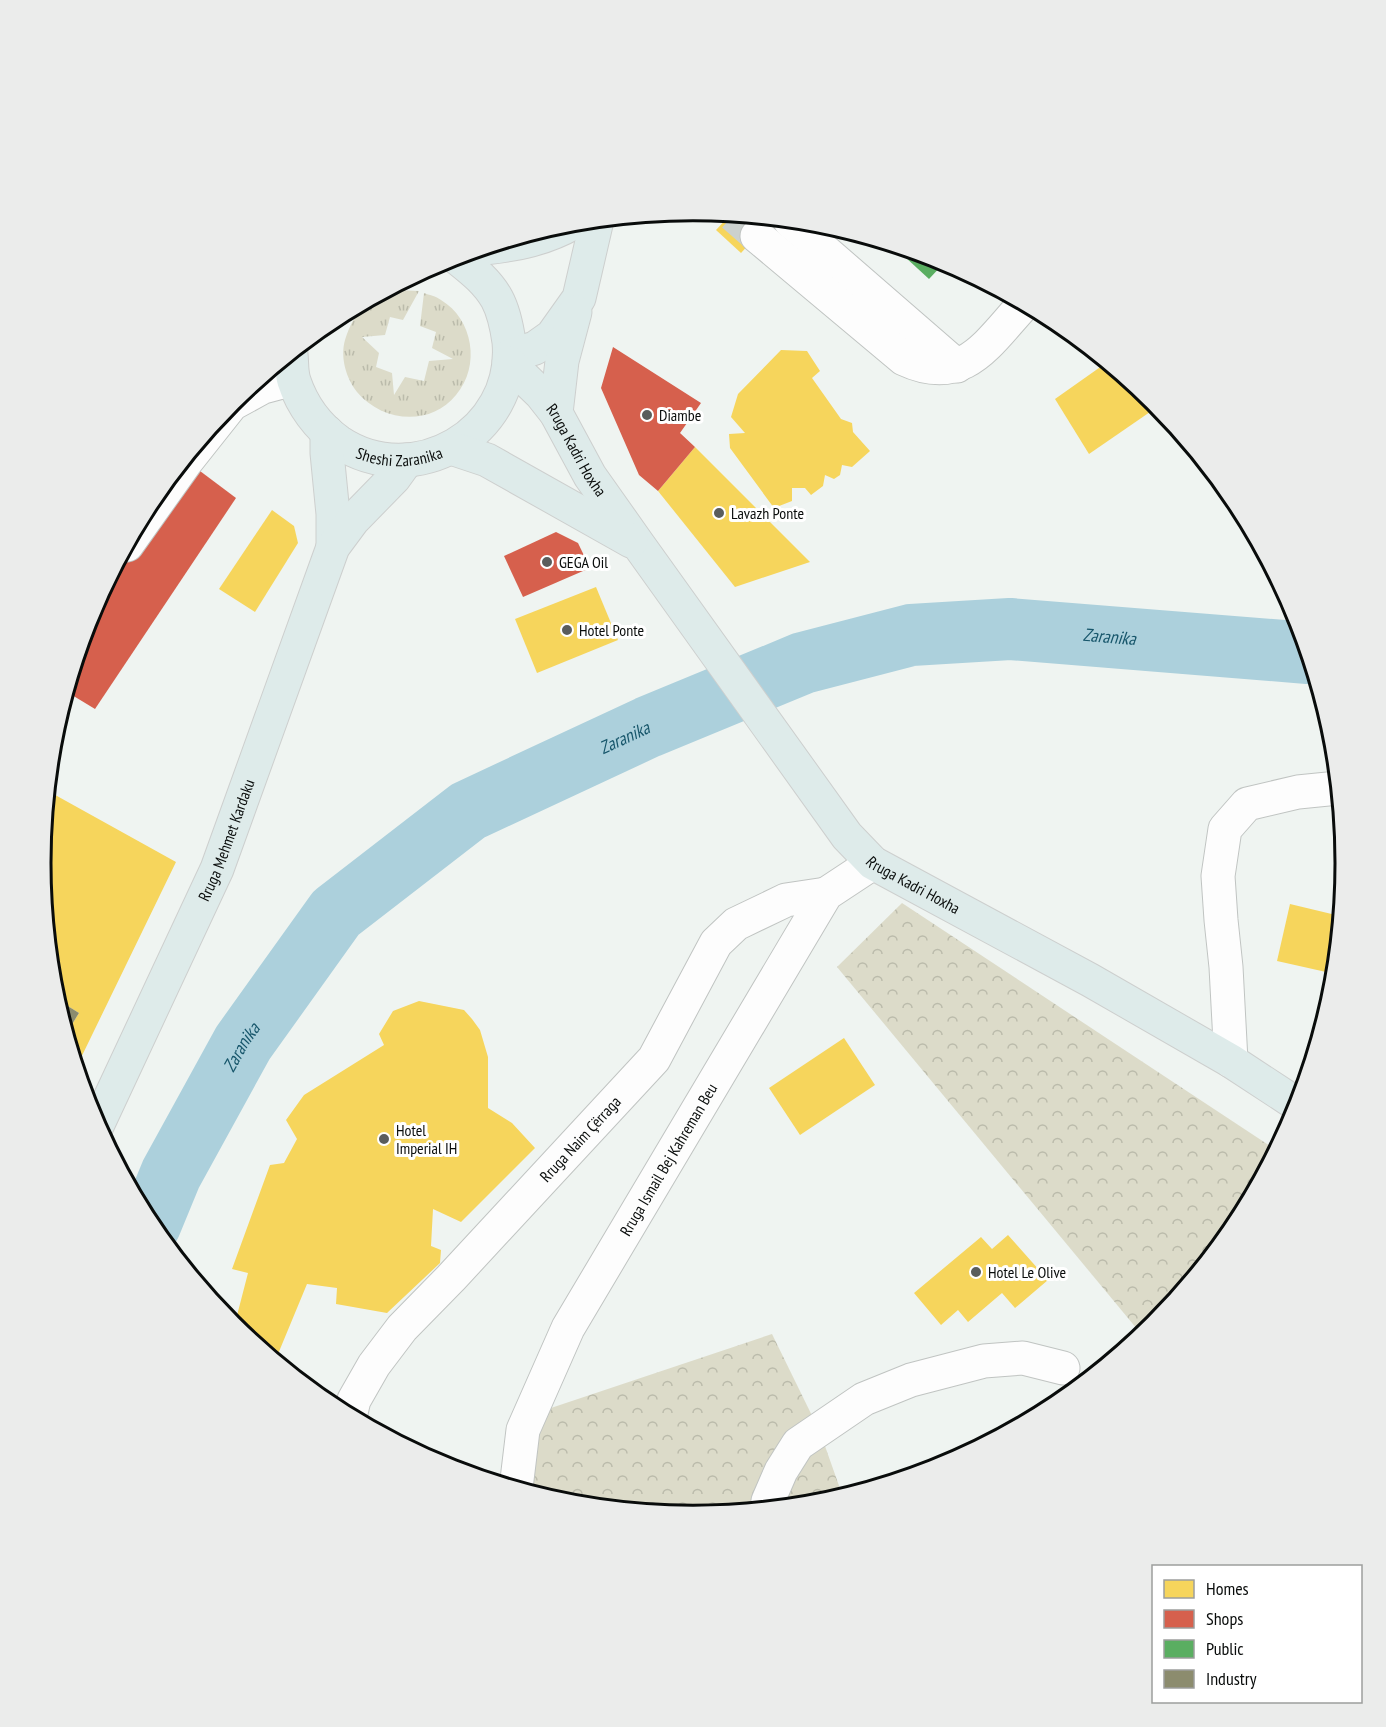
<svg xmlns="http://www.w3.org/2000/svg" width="1386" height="1727" font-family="'PT Sans Narrow',sans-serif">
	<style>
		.grass { fill: url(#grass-tufts) }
		.forest { fill: url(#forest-crowns) }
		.homes { fill: #f6d55c }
		.shops { fill: #d6604d }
		.public { fill: #5aae61 }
		.industry { fill: #8c8c6e }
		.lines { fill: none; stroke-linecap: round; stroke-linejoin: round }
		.river { stroke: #acd0dc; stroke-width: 62 }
		.minor-tunnel { stroke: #ccd1ce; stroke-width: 33; stroke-dasharray: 33 16; stroke-linecap: butt }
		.minor-casing { stroke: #c0c4c2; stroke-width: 35 }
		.major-casing { stroke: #cdcfce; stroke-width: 35 }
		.minor { stroke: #fdfdfd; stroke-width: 33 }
		.major { stroke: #deebea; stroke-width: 33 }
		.poi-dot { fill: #5a5d5c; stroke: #fff; stroke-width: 2 }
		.labels { text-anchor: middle; stroke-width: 6; stroke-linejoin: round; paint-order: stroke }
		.poi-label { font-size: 16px; fill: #090c0b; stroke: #fff; text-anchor: start }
		.street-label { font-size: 16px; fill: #090c0b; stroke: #fff }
		.water-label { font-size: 18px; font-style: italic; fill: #17566b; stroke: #fff }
		.rim { fill: none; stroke: #090c0b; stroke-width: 3 }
	</style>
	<defs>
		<pattern id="grass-tufts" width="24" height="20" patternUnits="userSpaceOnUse" patternTransform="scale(1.5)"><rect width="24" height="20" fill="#dcdbc9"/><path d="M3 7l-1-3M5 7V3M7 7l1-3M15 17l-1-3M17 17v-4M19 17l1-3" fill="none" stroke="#bbbbab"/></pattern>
		<pattern id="forest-crowns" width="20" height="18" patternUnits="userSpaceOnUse" patternTransform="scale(1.5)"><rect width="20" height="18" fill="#dcdbc9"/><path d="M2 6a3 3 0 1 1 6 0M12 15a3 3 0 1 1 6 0" fill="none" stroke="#bbbbab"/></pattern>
	</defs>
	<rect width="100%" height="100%" fill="#eff4f1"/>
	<path class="grass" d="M 398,290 L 419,291 L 403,320 L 390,317 L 385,335 L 362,337 L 379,353 L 376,367 L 392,373 L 394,395 L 405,377 L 424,381 L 429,361 L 453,359 L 432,348 L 436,332 L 420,326 L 424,293 C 429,295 436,296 441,300 C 473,319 481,366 456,395 C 430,427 382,422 357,392 C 346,378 340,357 345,340 C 355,309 368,300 398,290 Z"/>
	<g class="forest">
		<path d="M 902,903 L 1276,1150 L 1235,1226 L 1154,1325 L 1142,1335 L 837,967 Z"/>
		<path d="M 772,1334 L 820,1432 L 843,1497 L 820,1504 L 693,1516 L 565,1503 L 515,1488 L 536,1413 Z"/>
	</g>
	<g class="homes">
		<path d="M 730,215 L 772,219 L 741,253 L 716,230 Z"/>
		<path d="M 781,350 L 807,351 L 820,371 L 812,378 L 841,419 L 852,423 L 853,432 L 870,451 L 852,467 L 842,465 L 840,475 L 834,479 L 825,475 L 823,486 L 811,495 L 805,488 L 792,488 L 792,501 L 774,508 L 730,448 L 729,434 L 745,433 L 731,417 L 738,394 Z"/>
		<path d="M 1106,363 L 1133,385 L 1150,412 L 1089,454 L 1055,399 Z"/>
		<path d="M 695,447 L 810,562 L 735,587 L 658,491 Z"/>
		<path d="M 272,510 L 294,526 L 298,543 L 255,612 L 219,589 Z"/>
		<path d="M 596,587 L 618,640 L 537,673 L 515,619 Z"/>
		<path d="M 48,791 L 176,862 L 76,1068 L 66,1034 L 79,1013 L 55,998 L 53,990 L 41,863 Z"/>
		<path d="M 1290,904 L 1340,916 L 1335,974 L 1277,961 Z"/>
		<path d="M 419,1001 L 464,1010 L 472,1019 L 480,1030 L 488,1057 L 488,1108 L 512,1123 L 535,1148 L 461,1222 L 433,1209 L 431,1246 L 441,1250 L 440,1263 L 387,1313 L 336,1304 L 337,1288 L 307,1284 L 278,1354 L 261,1349 L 234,1327 L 248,1273 L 232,1269 L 270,1165 L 284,1163 L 297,1139 L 286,1120 L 304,1095 L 384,1045 L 379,1034 L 393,1011 Z"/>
		<path d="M 844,1038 L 875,1085 L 800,1135 L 769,1088 Z"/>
		<path d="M 1008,1235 L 1048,1280 L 1015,1308 L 1002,1293 L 968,1322 L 958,1310 L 941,1325 L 914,1293 L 981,1237 L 992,1249 Z"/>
	</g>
	<g class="shops">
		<path d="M 613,347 L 701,403 L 680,433 L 695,447 L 658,491 L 639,475 L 601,388 Z"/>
		<path d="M 196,468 L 236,498 L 95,709 L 67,692 L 90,613 L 97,600 Z"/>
		<path d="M 556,532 L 578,543 L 590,568 L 523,597 L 504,556 Z"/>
	</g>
	<path class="public" d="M 892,245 L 943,261 L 945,262 L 929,279 Z"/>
	<path class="industry" d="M 55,998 L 79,1013 L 66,1034 Z"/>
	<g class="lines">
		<path class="river" id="s1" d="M 150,1225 L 171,1174 L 243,1043 L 336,913 L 468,811 L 648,727 L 803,663 L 911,635 L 1010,629 L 1308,653"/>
		<path class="minor-tunnel" d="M 733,215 L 757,236"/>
		<defs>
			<g id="minor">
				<path d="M 790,221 L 957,366"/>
				<path d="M 757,236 L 904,359 C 964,387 987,344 1024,304"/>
				<path d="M 127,545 L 186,462 L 232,404 L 263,387 L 293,379"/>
				<path d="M 1231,1061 L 1226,967 L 1221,920 L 1218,876 L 1225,829 L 1247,804 L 1298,792 L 1338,788"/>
				<path id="s2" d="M 350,1417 L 354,1400 L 374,1365 L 402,1328 L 451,1278 L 654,1059 L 716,943 L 736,924 L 786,900 L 826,894"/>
				<path id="s3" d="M 516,1488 L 523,1430 L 568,1328 L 826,894 L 873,863"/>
				<path d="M 767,1509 L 768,1501 L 781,1471 L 798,1444 L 864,1399 L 911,1380 L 984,1361 L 1023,1358 L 1063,1368"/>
			</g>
			<g id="major">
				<path d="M 486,248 C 518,244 545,239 573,223"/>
				<path id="s4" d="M 291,354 C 292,362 291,372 294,381 C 302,405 318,427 339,442 C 414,492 517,433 509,342 C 507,328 504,312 497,299 C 487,281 471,269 456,257"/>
				<path d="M 510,356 L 535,348 L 552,336 L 579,298 L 597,220"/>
				<path id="s5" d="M 509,363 L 541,394 L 556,413 L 590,476 L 638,544 L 847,836 L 873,863 L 1090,980 L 1231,1061 L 1298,1105"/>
				<path d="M 556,413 L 562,361 L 575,312"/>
				<path d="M 327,432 L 327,453 L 333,514 L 333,547"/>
				<path d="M 451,448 L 487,460 L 631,541"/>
				<path id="s6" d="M 97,1126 L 217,869 L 333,547 L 353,520 L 394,478 L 407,460"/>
			</g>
		</defs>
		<use href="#minor" class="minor-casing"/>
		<use href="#major" class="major-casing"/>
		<use href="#minor" class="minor"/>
		<use href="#major" class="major"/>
	</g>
	<g class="poi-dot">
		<circle cx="647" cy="415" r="6"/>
		<circle cx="719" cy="513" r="6"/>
		<circle cx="547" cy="562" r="6"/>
		<circle cx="567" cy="630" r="6"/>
		<circle cx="384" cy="1139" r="6"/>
		<circle cx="976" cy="1272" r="6"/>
	</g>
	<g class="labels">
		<g class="poi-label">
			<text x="659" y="421">Diambe</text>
			<text x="731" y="519">Lavazh Ponte</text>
			<text x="559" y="568">GEGA Oil</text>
			<text x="579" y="636">Hotel Ponte</text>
			<text x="396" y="1136">Hotel<tspan x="396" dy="18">Imperial IH</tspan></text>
			<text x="988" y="1278">Hotel Le Olive</text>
		</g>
		<g class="street-label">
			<text dy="6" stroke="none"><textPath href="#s4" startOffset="168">Sheshi Zaranika</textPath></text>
			<text dy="6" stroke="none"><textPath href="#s5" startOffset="111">Rruga Kadri Hoxha</textPath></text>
			<text dy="6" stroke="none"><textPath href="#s6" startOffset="314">Rruga Mehmet Kardaku</textPath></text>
			<text dy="6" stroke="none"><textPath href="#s5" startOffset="666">Rruga Kadri Hoxha</textPath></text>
			<text dy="6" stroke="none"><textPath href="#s2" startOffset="364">Rruga Naim Çërraga</textPath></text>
			<text dy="6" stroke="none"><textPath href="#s3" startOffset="366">Rruga Ismail Bej Kahreman Beu</textPath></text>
		</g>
		<g class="water-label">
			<text dy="6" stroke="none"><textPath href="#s1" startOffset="1208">Zaranika</textPath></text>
			<text dy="6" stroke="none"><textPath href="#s1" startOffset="704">Zaranika</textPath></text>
			<text dy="6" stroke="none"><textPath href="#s1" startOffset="200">Zaranika</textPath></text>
		</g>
	</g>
	<path d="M0 0H1386V1727H0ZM51 863a642 642 0 1 1 1284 0a642 642 0 1 1-1284 0Z" fill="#ebeceb" fill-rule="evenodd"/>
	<path class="rim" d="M51 863a642 642 0 1 1 1284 0a642 642 0 1 1-1284 0Z"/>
	<rect x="1152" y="1565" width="210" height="138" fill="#ffffff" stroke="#9d9e9d" stroke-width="1.5"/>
	<rect x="1164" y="1580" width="30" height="18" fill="#f6d55c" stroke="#9d9e9d" stroke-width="1.5"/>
	<text x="1206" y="1595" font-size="18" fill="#090c0b">Homes</text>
	<rect x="1164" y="1610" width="30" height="18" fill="#d6604d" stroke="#9d9e9d" stroke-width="1.5"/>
	<text x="1206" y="1625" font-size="18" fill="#090c0b">Shops</text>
	<rect x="1164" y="1640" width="30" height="18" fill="#5aae61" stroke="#9d9e9d" stroke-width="1.5"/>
	<text x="1206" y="1655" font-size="18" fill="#090c0b">Public</text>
	<rect x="1164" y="1670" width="30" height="18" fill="#8c8c6e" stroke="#9d9e9d" stroke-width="1.5"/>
	<text x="1206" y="1685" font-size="18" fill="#090c0b">Industry</text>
</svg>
